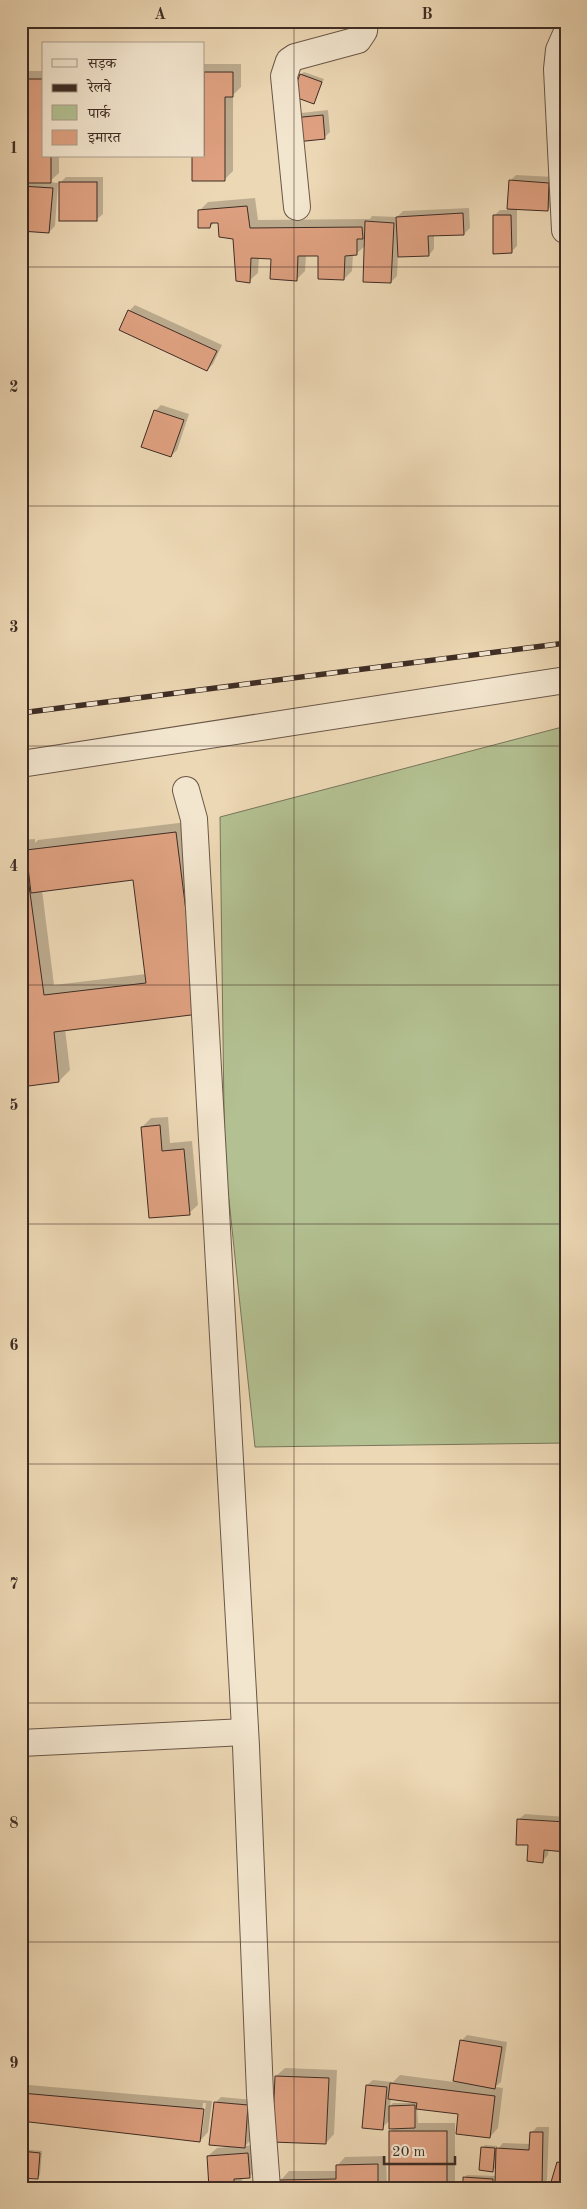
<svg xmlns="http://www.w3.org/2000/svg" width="587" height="2209" font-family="'Old Standard TT','Noto Serif Devanagari',serif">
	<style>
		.green { fill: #b3c091; stroke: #78765a }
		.shadow { fill: #0003; fill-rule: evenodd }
		.building { fill: #dfa181; stroke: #3e2c24 }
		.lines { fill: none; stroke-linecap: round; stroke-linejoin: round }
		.minor-casing { stroke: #6a5748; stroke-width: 28 }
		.minor { stroke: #f3e6cf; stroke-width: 26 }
		.rail-casing { stroke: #3e2c24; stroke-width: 5.5 }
		.rail { stroke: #f3e6cf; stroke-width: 4; stroke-dasharray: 11; stroke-linecap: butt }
		.grid { fill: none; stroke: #3e2c24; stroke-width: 1; stroke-opacity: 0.55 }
		.neatline { fill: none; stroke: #3e2c24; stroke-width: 2 }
		.grid-label { font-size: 16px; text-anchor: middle; font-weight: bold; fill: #3e2c24 }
	</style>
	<rect width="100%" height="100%" fill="#edd8b5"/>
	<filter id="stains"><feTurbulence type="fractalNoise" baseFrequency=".004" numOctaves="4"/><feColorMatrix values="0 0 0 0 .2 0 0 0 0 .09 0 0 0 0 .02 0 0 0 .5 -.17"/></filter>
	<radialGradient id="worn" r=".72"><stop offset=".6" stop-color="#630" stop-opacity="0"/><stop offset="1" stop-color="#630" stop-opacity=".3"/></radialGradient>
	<path class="green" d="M 566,726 L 566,1443 L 255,1447 L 229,1200 L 225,1183 L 220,817 Z"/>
	<g class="shadow">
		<path d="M 204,64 L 241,64 L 241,87 L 233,95 L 233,171 L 224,180 L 204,156 Z"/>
		<path d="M 21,71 L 44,71 L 44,156 L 59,156 L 59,173 L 49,182 L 58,183 L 55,226 L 49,232 L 22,187 L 27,182 L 21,182 Z"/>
		<path d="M 304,72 L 324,79 L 313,103 L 301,74 Z"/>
		<path d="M 328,110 L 330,132 L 324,138 L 297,140 L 301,113 Z"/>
		<path d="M 516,175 L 554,177 L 553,204 L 547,210 L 517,208 L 517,246 L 511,252 L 494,216 L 500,210 L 508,210 L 510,181 Z"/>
		<path d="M 66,177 L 103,177 L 103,214 L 97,219 L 60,183 Z"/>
		<path d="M 255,198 L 258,220 L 370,219 L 372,216 L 397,217 L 403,211 L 469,208 L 470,228 L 464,234 L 434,235 L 434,249 L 429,255 L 398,256 L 397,276 L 391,282 L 366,245 L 356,254 L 353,254 L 352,271 L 344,279 L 319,255 L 306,255 L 305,271 L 296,280 L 272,258 L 259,257 L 258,273 L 249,281 L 234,238 L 219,222 L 215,222 L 210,227 L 199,211 L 208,202 Z"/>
		<path d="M 135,305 L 222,345 L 213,364 L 207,370 L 120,330 L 129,311 Z"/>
		<path d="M 161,405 L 189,414 L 177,450 L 171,456 L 155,411 Z"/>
		<path d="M 187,822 L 209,1002 L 65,1029 L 70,1070 L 59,1081 L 21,1085 L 21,840 L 35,839 L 35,843 L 38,840 ZM 134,879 L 146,974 L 54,985 L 42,890 Z"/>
		<path d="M 168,1117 L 170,1143 L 192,1141 L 198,1205 L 189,1213 L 142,1127 L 151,1118 Z"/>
		<path d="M 525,1814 L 566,1817 L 566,1851 L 549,1849 L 548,1855 L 543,1861 L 529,1844 L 519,1819 Z"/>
		<path d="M 467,2035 L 507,2042 L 501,2082 L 495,2087 L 503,2088 L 498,2128 L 490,2137 L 460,2113 L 417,2108 L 418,2123 L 455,2123 L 455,2188 L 391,2188 L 390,2132 L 394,2128 L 390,2120 L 382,2128 L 367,2085 L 373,2080 L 393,2082 L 400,2075 L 454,2082 L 461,2041 ZM 391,2098 L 414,2101 L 414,2103 L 393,2103 L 390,2106 Z"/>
		<path d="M 285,2068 L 337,2070 L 334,2134 L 326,2143 L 276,2076 Z"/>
		<path d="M 29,2085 L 212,2101 L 208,2132 L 200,2141 L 21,2120 L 21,2093 ZM 203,2103 L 206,2103 L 202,2133 L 200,2133 Z"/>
		<path d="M 221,2097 L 254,2100 L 250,2141 L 245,2146 L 256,2145 L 258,2168 L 249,2177 L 242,2177 L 243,2188 L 210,2188 L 208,2156 L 217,2148 L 228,2147 L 215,2103 Z"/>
		<path d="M 537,2127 L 549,2127 L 547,2180 L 541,2186 L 494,2184 L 494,2188 L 464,2188 L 465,2177 L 467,2175 L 497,2176 L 497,2166 L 493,2170 L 482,2148 L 485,2145 L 497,2146 L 497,2150 L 503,2143 L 531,2144 L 531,2133 Z"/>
		<path d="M 21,2149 L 42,2151 L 40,2175 L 37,2178 L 21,2176 Z"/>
		<path d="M 386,2156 L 387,2188 L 281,2188 L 281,2180 L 289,2171 L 337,2171 L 337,2166 L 345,2157 Z"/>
		<path d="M 564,2156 L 566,2157 L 566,2184 L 558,2162 Z"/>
	</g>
	<g class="building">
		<path d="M 204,72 L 233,72 L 233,97 L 225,97 L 225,181 L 192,181 L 192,156 L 204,156 Z"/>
		<path d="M 300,74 L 322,82 L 314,104 L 292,96 Z"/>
		<path d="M 21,79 L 44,79 L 44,156 L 51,156 L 51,183 L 21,183 Z"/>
		<path d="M 323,115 L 325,139 L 296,142 L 293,118 Z"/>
		<path d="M 509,180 L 549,183 L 548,211 L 507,209 Z"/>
		<rect x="59" y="182" width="38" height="39"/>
		<path d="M 21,186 L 53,188 L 49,233 L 21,231 Z"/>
		<path d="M 247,206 L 250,228 L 362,227 L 363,239 L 357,239 L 357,255 L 345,256 L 344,280 L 318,279 L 318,256 L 298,256 L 297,281 L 270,279 L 271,259 L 251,258 L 250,283 L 236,281 L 233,239 L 219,237 L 218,223 L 211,223 L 210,228 L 198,228 L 198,210 Z"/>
		<path d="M 463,213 L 464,235 L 428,236 L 429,256 L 398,257 L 396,217 Z"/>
		<path d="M 493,215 L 511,215 L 512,253 L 493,254 Z"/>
		<path d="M 365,221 L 394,223 L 391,283 L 363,282 Z"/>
		<path d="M 128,310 L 217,351 L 207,371 L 119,330 Z"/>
		<path d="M 154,410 L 184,420 L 171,457 L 141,447 Z"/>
		<path d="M 176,832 L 199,1014 L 54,1032 L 59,1082 L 21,1087 L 21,849 L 24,849 L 44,995 L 146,983 L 133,880 L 31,893 L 26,850 Z"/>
		<path d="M 160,1125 L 162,1151 L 184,1149 L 190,1215 L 149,1218 L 141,1127 Z"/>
		<path d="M 517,1819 L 566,1822 L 566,1852 L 544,1850 L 543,1863 L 527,1861 L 528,1845 L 516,1845 Z"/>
		<path d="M 460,2040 L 502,2047 L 495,2089 L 453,2081 Z"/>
		<path d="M 275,2076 L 329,2078 L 326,2144 L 272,2142 Z"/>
		<path d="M 390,2083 L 495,2096 L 490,2138 L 456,2134 L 458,2114 L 416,2109 L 417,2103 L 388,2099 Z"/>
		<path d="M 366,2085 L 387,2087 L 383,2130 L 362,2128 Z"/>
		<path d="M 21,2093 L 204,2109 L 200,2142 L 21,2121 Z"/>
		<path d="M 214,2102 L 248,2105 L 245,2148 L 209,2145 Z"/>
		<path d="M 415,2105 L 415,2128 L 389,2129 L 389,2106 Z"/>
		<rect x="389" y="2131" width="58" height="57"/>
		<path d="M 530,2132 L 543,2132 L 542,2187 L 495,2185 L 496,2148 L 529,2150 Z"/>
		<path d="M 481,2147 L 495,2148 L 493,2172 L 479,2170 Z"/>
		<path d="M 21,2151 L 40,2153 L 38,2179 L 21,2178 Z"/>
		<path d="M 248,2153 L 250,2178 L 234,2179 L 234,2188 L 209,2188 L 207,2156 Z"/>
		<path d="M 557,2162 L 566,2164 L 566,2186 L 551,2182 Z"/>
		<path d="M 378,2164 L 378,2188 L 280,2188 L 279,2180 L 336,2179 L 336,2165 Z"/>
		<path d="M 463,2177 L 493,2179 L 492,2188 L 463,2188 Z"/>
	</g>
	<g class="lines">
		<defs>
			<g id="minor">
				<path d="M 297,207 L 284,76 L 289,61 L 295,57 L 358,40 L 364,31 L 365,21"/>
				<path d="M 565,230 L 557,69 L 559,50 L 566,34"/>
				<path d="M 21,764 L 566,680"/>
				<path d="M 186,790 L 194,819 L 246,1746 L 260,2094 L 267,2188"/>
				<path d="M 21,1743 L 245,1732"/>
			</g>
		</defs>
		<use href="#minor" class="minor-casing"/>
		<use href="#minor" class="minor"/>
		<defs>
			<path id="rail" d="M 21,713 L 566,643"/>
		</defs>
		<use href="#rail" class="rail-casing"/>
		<use href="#rail" class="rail"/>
	</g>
	<path class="grid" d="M 294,21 L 294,2188M 21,267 L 566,267M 21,506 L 566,506M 21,746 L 566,746M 21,985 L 566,985M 21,1224 L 566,1224M 21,1464 L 566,1464M 21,1703 L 566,1703M 21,1942 L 566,1942"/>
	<rect width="587" height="2209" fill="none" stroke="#edd8b5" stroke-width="55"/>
	<rect x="42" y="42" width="162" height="115" fill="#f3e6cf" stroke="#ab9c8b"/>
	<rect x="52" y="59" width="25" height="8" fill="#f3e6cf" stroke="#ab9c8b"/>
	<text x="88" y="68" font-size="15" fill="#3e2c24">सड़क</text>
	<rect x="52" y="84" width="25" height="8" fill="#3e2c24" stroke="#ab9c8b"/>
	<text x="88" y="92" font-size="15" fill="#3e2c24">रेलवे</text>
	<rect x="52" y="105" width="25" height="15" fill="#b3c091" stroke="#ab9c8b"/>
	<text x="88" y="118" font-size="15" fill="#3e2c24">पार्क</text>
	<rect x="52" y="130" width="25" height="15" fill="#dfa181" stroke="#ab9c8b"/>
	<text x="88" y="142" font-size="15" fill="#3e2c24">इमारत</text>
	<path d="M384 2156v8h71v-8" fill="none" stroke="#3e2c24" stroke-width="2.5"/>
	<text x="392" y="2156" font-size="15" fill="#3e2c24" stroke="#f3e6cf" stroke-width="4" paint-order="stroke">20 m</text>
	<rect x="28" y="28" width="532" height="2154" class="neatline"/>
	<g class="grid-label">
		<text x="160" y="19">A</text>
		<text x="427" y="19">B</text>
		<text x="14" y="153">1</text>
		<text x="14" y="392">2</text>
		<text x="14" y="632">3</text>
		<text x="14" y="871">4</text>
		<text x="14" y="1110">5</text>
		<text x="14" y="1350">6</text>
		<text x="14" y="1589">7</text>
		<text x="14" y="1828">8</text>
		<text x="14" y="2068">9</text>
	</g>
	<rect width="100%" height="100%" filter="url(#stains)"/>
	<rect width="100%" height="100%" fill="url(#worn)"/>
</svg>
